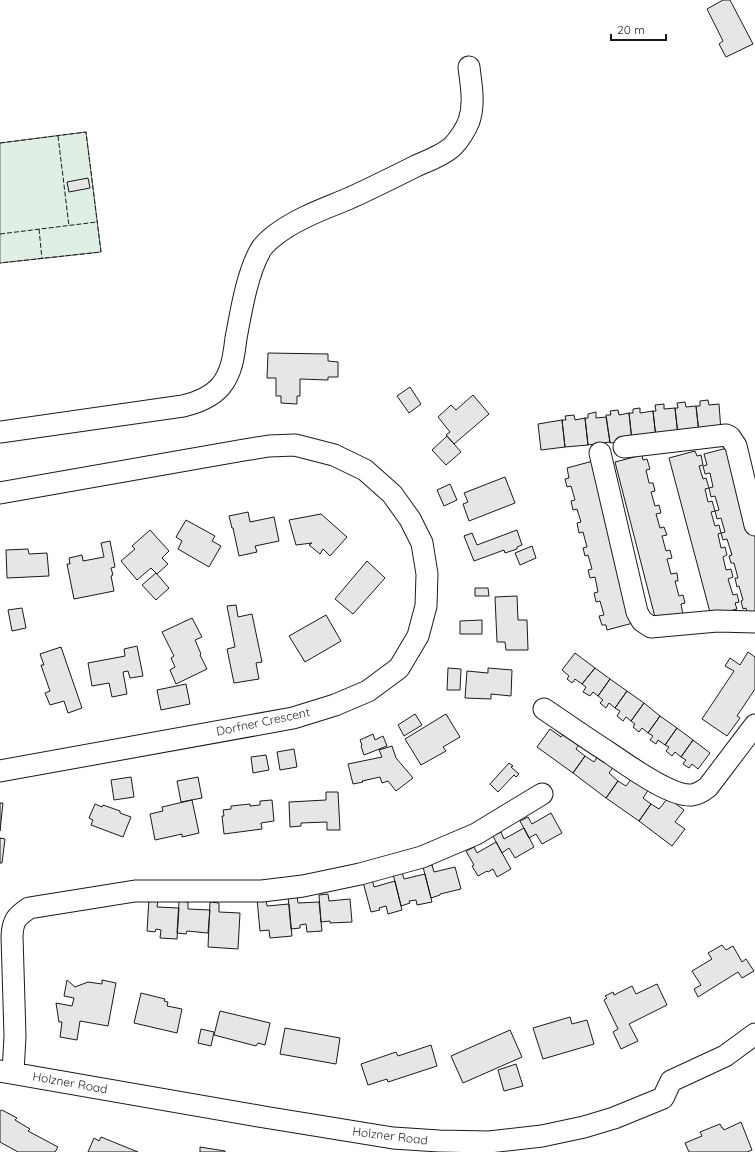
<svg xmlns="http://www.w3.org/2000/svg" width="755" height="1152" font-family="Quicksand,sans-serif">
  <rect width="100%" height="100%" fill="#fff"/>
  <path fill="#e0efe3" stroke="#6a6a6a" d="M86 132 101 252 0 263V143Z"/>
  <path fill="#e6e6e6" stroke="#1a1a1a" d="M723 0H730L753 44 726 57 719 44 723 41 707 9Z
    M88 178 90 188 69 192 67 182Z
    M268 353 328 354V361L338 362V377H328V380L300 379V396H297V404L281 403V396H276V378H267Z
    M410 387 421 404 409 413 397 396Z
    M473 395 489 414 454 444 446 435 450 432 438 417 451 405 456 410Z
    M708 400 709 405 719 404 721 431 699 433 696 406H700V401Z
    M685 402 686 407 696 406 699 433 678 435 675 408H678L677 403Z
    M664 404V409L675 408 678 435 656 438 653 411H656L655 405Z
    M640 408V413L653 411 656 438 632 441 629 413H633V409Z
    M618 410 619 415 629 413 632 441 610 443 606 415H611L610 411Z
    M596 412V418L606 417 610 442 588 445 585 418H588V414Z
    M574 415 575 420 585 418 588 445 565 447 562 420H566L565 416Z
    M562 420 565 447 541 450 538 424Z
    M447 436 461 452 446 465 432 450Z
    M731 447 755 537V612L747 614 746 608 743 609 741 601 743 600 739 586 737 587 735 578H738L734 563H731L729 556 732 555 727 539 723 540 721 533 725 532 721 518 717 519 715 511 719 510 715 496 711 497 709 488 713 487 710 473 705 474 703 466 707 465 704 454Z
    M695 451 697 456 701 455 703 465 699 466 703 479 706 478 709 488 705 489 708 502 712 501 715 511 711 512 715 526 719 525 721 533 718 534 721 548 725 547 727 555 723 557 726 570 731 569 733 577 728 579 733 595 737 594 739 602 735 603 737 609 711 616 669 458Z
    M642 455 643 460 647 459 650 469 646 470 649 483H653L655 491 651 492 655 506 659 505 661 513 656 514 660 528 664 527 667 535 662 536 666 551 670 550 672 558 667 559 671 574 677 573 678 581H675L679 596 683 595 685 603 681 604 683 615 656 621 615 462Z
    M593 461 633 623 607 630 606 625H602L599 616 604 615 600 601 596 602 594 593 598 592 595 577 590 578 588 570 592 569 588 555 585 556 583 548 587 547 583 532 579 533 577 523 581 522 577 509 573 510 571 501 575 500 571 486 567 487 565 479 569 478 567 468Z
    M505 477 515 503 469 521 463 504 468 502 464 493Z
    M450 484 457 500 444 506 437 490Z
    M248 512 250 522 274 517 279 541 255 546 257 552 239 556 233 528H232L229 516Z
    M321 514 347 537 330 556 323 549 320 554 309 545 312 543 296 545 289 520Z
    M186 520 215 536 212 541 221 546 209 567 178 549 182 541 176 537Z
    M150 530 169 551 162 558 168 564 157 574 151 568 137 580 121 561 135 549 132 546Z
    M517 530 522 545 517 547V549L505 553 504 550 474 561 464 536 472 533 477 545Z
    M110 541 115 567 111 568 113 575 111 576 114 591 74 599 67 564H70L69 558 82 555 83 561 104 557 101 543Z
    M532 546 536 558 520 565 515 553Z
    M28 549 29 554 47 553 49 576 7 578 6 550Z
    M367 561 385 578 353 614 335 599Z
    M156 573 169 588 156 600 142 585Z
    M475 588H488L489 596H475Z
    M517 596 518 620H527L528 650H506L505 642H497L495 597Z
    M236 605 238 617 252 614 262 662 256 663 259 679 234 683 227 649 235 647 227 606Z
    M22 608 26 628 12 631 8 610Z
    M326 615 341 641 305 662 289 636Z
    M192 618 202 637 195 640 201 654 200 655 207 669 176 684 170 670 175 667 171 658 174 656 162 632Z
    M482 620V634H460V621Z
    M137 646 143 676 130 678 128 671 123 672 127 694 112 697 109 683 92 686 88 663 125 656 124 649Z
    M61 647 82 708 68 713 64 701 50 705 45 693 50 691 41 665H44L40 654Z
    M748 652 755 657V689L737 716 740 718 727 736 702 719 734 671 725 666 730 658 740 665Z
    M575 653 595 668 582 684 575 679 572 683 567 679 569 676 562 670Z
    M448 668 461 669 460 690H447Z
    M488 668 512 670 511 696 491 694V699L465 698 467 671 488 673Z
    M595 668 610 679 598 696 593 692 590 696 583 692 586 687 582 684Z
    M610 679 627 691 615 708 609 703 606 708 600 703 603 700 598 696Z
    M186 684 190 704 161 710 157 690Z
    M627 691 644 703 631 721 626 717 623 721 617 716 620 711 615 708Z
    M644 703 660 716 648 733 642 728 639 732 633 727 635 724 631 721Z
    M415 714 422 725 404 736 398 725Z
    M446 714 460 737 443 747 446 751 421 765 405 739Z
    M660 716 677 728 665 745 658 740 656 744 650 740 653 736 648 733Z
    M569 727 584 737 576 749 585 756 573 773 537 747 550 729 561 737Z
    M677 728 693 740 681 757 675 752 672 756 666 751 669 747 665 745Z
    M373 734 375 740 383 736 387 746 364 755 361 746 362 745 360 740Z
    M693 740 710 753 698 769 692 764 689 768 683 764 686 760 681 757Z
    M392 746 396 758 413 778 396 791 388 781 382 783 380 777 362 781 363 782 353 784 348 764 382 757 379 750Z
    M294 749 297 767 280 770 277 752Z
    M601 751 617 762 609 773 618 781 606 798 573 773 585 756 594 762Z
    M266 755 269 770 253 773 251 757Z
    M509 763 513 766 511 767 519 774 516 777 514 775 498 792 490 784Z
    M635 774 651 786 643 798 651 804 639 821 606 798 618 781 626 786Z
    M131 777 134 797 114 800 111 780Z
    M198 777 202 798 181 802 177 781Z
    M326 792H338L340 830H327V822L301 823V826L290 827 289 802 326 800Z
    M668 798 684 810 675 822 685 829 672 846 639 821 651 804 659 809Z
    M192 800 199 833 182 837V834L155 840 150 814 163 811 162 807Z
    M272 800 274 821 261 823 262 829 224 834 222 816H224L223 810 231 809V806L250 804V806L260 805V801Z
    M0 803H3L0 831Z
    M95 804 102 807 103 805 120 811V813L131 817 123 837 91 825 93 820 89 818Z
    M551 813 562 833 542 844 536 834 529 838 520 821 528 817 532 824Z
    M524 828 534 847 515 858 509 848 502 853 493 836 501 832 504 839Z
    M0 838 5 839 2 863H0Z
    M496 842 511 869 497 877 493 869 488 872 487 871 478 876 472 866 474 865 466 851 474 847 477 853Z
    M432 865 434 872 455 867 461 889 440 894V895L431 898 423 867Z
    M402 872 404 879 425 874 432 902 417 905 416 900 409 901 410 903 401 906 393 874Z
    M372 879 374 887 395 881 402 910 388 914 386 906 379 908 380 910 371 912 363 882Z
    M328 894 329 901 350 899 352 922 330 923V921L321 922 319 895Z
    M297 895 298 903 319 902 322 931 307 932 306 924 300 925V928L291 929 288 896Z
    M149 899 158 900 157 907 179 908 177 939 160 938 161 930 156 929 155 932 147 931Z
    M257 899H266L267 906 289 904 292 936 270 938 269 930 260 931Z
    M179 901 188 902V909L210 910 208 933 187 931 186 934 177 933Z
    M210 902 219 903V912L240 913 238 949 208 947Z
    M722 945 726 950 733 946 742 962 746 959 754 971 742 978 738 972 698 997 694 989 701 985 692 971 712 959 708 953Z
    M67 980 75 987 88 982 102 984V980L116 983 108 1026 80 1021 77 1040 60 1037 62 1022H59L56 1003 72 1006 74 998 64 996Z
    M657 984 667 1005 629 1024 638 1041 621 1049 613 1032 618 1029 604 1000 607 998 605 996 613 992 614 995 632 986 636 994Z
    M141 993 165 999 164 1001 168 1002 167 1006 182 1009 177 1033 134 1023Z
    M220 1011 270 1023 265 1045 258 1043 256 1046 214 1035Z
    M570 1017 572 1024 587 1020 594 1044 543 1059 533 1028Z
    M285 1028 340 1038 336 1064 280 1054Z
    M201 1029 214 1032 211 1046 198 1043Z
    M510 1030 522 1057 463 1083 451 1056Z
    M431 1045 437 1066 388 1082 387 1079 368 1085 361 1064 396 1052 398 1056Z
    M516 1064 523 1086 504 1091 498 1070Z
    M2 1110 17 1118 15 1120 30 1129 28 1131 58 1147 55 1152H18L0 1142V1111Z
    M741 1122 752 1150 747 1152H689L685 1143 702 1136 700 1132 720 1124 722 1128H723L724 1130Z
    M101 1137 138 1152H88L94 1138 99 1141Z
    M200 1147 225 1151V1152H200Z"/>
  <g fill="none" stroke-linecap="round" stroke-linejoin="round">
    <defs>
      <path id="minor" d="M0 432 183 406C196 403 211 397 220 387 232 373 234 355 236 338 241 312 247 274 260 251 263 245 269 240 274 236 297 218 324 209 350 198 372 188 394 177 416 166 427 161 444 155 453 146 459 140 466 129 469 121 475 103 471 85 469 67
        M624 447 726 435 730 437 736 446 755 525
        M600 453 637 612 642 621 651 627 717 621 755 622
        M0 493 244 450 269 446 295 445 334 455 365 470 392 494 410 519 422 543 427 574 426 606 418 636 399 668 368 691 335 705 293 718 0 771
        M544 709C565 723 586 738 608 752 626 764 670 797 692 795 698 794 703 791 708 787L755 725
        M0 1071 264 1117 393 1138 439 1141 489 1142 542 1136 584 1127 614 1118 663 1098 671 1081 725 1056 755 1034
        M13 1073 15 1036 12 936C13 920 16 917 29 908L135 891H262L303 886 360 874 422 857 476 834 542 794"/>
    </defs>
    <use href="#minor" stroke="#1a1a1a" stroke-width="23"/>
    <use href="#minor" stroke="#fff" stroke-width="21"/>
    <path stroke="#1a1a1a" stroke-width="1" stroke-dasharray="5 2" stroke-linecap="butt" d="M58 136 69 226
      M0 143 86 132 101 252 0 263
      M39 229 42 259
      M0 234 97 222"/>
  </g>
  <g text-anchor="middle" stroke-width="3" stroke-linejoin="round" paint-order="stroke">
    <g font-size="12" fill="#1a1a1a" stroke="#fff">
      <text transform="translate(263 722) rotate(-12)" y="4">Dorfner Crescent</text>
      <text transform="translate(70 1083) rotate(10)" y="4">Holzner Road</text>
      <text transform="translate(390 1136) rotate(7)" y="4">Holzner Road</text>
    </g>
  </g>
  <path d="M611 34v6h55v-6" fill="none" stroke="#1a1a1a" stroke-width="2"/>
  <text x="617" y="34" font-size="12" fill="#1a1a1a" stroke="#ffffff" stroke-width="3" paint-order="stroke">20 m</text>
</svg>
